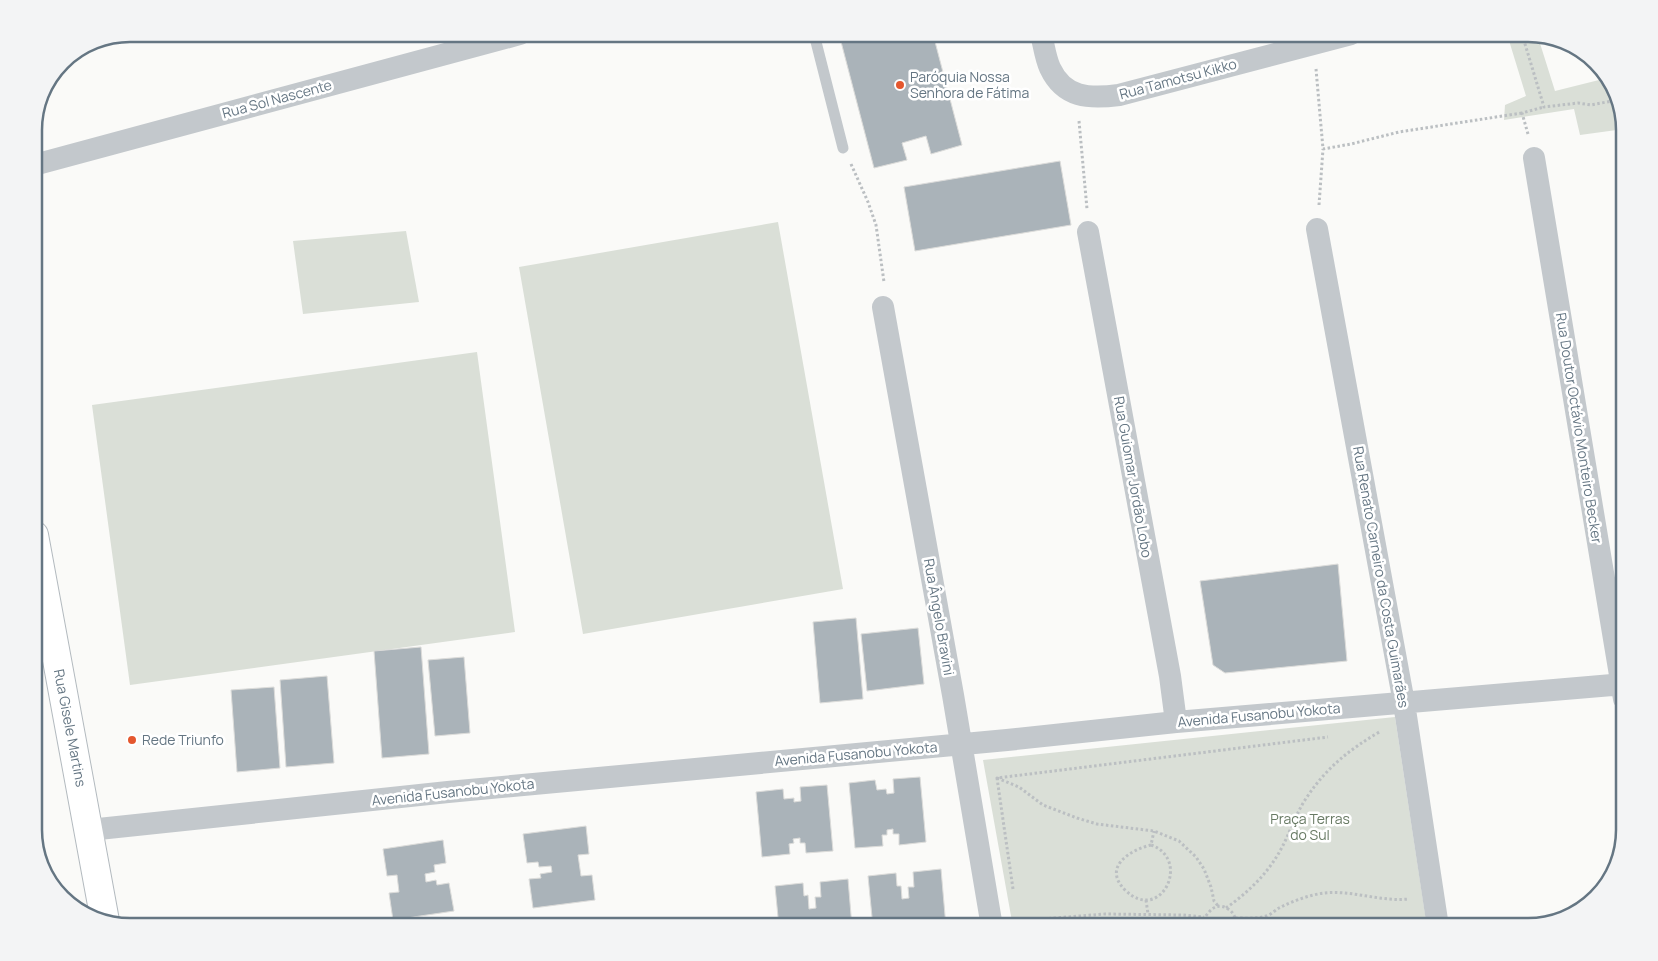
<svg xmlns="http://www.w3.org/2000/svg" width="1658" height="961" font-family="Manrope,sans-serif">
  <rect width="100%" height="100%" fill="#fafaf8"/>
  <path fill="#dadfd7" d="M1507 34H1528L1538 37 1555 91 1607 78 1611 82 1624 129 1580 135 1574 109 1504 120 1505 105 1526 96Z
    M778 222 843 589 583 634 519 267Z
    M406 231 419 302 303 314 293 241Z
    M477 352 515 632 130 685 92 405Z
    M1395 717 1427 927H1013L983 760Z"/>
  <path fill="#aab3b9" stroke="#dcdcda" d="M839 34H933L962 145 931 154 926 136 902 143 907 160 874 168Z
    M1060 161 1071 225 915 251 904 187Z
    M1338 564 1347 661 1225 673 1213 665 1200 581Z
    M856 618 863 699 820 703 813 622Z
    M918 628 924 684 867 691 861 634Z
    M421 647 429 754 382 758 374 651Z
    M464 657 470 733 435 736 428 660Z
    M327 676 334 763 286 767 280 680Z
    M274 687 280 768 237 772 231 690Z
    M920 777 926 842 899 845V834H893V829L887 830V835H882L883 846 855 848 849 783 875 780 877 790 886 789 887 794 894 793 893 779Z
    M827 785 833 851 806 853 805 843H800V838L793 839 794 843 789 844 790 854 762 857 756 792 783 789 784 799 794 798V802L801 801 800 787Z
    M586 826 589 854 578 855 581 876 592 875 595 900 533 908 529 879 541 878 540 874 552 872 551 866 539 867 538 862 527 863 523 834Z
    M443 840 446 863 434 865 435 872 425 874 426 882 436 880 437 885 449 883 454 911 393 920 389 893 399 892 397 875 387 876 383 849Z
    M941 869 946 927H873L868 876 896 873 897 886H901L902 899 909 898 908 887H914L913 872Z
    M848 879 852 927H779L775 886 803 883 804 896 808 895 809 909 816 908 815 897H821L820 882Z
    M602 918 604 927H540V926Z
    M720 920 721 927H667Z"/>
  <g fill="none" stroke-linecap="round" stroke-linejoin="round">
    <defs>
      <path id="secondary" d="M34 535 105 921"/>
    </defs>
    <use href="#secondary" stroke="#b3babf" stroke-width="30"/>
    <path stroke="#bbbfc2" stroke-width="3" stroke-dasharray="2.5 2.5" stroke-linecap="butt" d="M1522 34 1544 107 1578 103 1591 105 1617 100
      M1316 69 1323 149 1351 144 1399 132 1522 113
      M1079 121 1087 209
      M1528 134 1522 113 1544 107
      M851 164 868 202 876 225 884 282
      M1319 205 1323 149
      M997 778 1019 787 1043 805 1077 818 1097 824 1154 831 1179 841 1196 857 1204 869 1211 887 1214 901 1219 907
      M1151 845C1130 850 1102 867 1125 890 1161 925 1192 859 1151 845L1154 831
      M1013 889 997 778 1328 737
      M1146 900 1148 914
      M1226 908C1246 894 1265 876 1277 856 1289 837 1294 816 1307 797 1327 767 1350 749 1381 731
      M1235 918C1246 918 1257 919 1266 916 1271 915 1275 910 1279 908 1293 901 1309 895 1324 893 1353 890 1380 902 1409 899
      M1019 923 1042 919 1105 914 1183 915 1204 917
      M1196 927C1205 922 1211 898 1228 909 1235 913 1236 920 1236 927"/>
    <path stroke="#c3c8cc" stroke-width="11" d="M814 34 843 148"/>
    <path stroke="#c3c8cc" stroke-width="22" d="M1041 34C1044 45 1045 57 1050 68 1064 98 1089 99 1119 95L1351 34
      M1534 158 1624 699
      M34 165 520 34
      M1317 229 1404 703 1438 927
      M1088 232 1170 676 1176 722
      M883 307 953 695 992 927
      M89 830 448 792 1007 740 1176 722 1624 684"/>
    <use href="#secondary" stroke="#fff" stroke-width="28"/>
  </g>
  <g fill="#e4572e" stroke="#fff" stroke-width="2">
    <circle cx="900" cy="85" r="5"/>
    <circle cx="132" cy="740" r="5"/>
  </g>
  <g text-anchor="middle" stroke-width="5" stroke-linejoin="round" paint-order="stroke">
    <g font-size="14" fill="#657683" stroke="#fff" text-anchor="start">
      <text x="910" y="82">Paróquia Nossa<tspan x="910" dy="16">Senhora de Fátima</tspan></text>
      <text x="142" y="745">Rede Triunfo</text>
    </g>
    <g font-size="14" fill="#657683" stroke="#fff">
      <text transform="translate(1178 79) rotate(-15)" y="5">Rua Tamotsu Kikko</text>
      <text transform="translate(277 99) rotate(-15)" y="5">Rua Sol Nascente</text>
      <text transform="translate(1579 428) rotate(81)" y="5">Rua Doutor Octávio Monteiro Becker</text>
      <text transform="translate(1133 477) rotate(80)" y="5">Rua Guiomar Jordão Lobo</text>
      <text transform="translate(1381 577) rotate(80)" y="5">Rua Renato Carneiro da Costa Guimarães</text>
      <text transform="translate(939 617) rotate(80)" y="5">Rua Ângelo Bravini</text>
      <text transform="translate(1259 715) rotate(-5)" y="5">Avenida Fusanobu Yokota</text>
      <text transform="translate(70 728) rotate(79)" y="5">Rua Gisele Martins</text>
      <text transform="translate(856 754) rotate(-5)" y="5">Avenida Fusanobu Yokota</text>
      <text transform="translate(453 792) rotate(-6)" y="5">Avenida Fusanobu Yokota</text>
    </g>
    <g font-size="14" fill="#687a64" stroke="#fff">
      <text x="1310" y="824">Praça Terras<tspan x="1310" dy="16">do Sul</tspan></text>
    </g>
  </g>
  <path d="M0 0H1658V961H0ZM130 42H1528A88 88 0 0 1 1616 130V830A88 88 0 0 1 1528 918H130A88 88 0 0 1 42 830V130A88 88 0 0 1 130 42Z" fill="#f3f4f5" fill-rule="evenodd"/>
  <path fill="none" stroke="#657683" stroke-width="2.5" d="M130 42H1528A88 88 0 0 1 1616 130V830A88 88 0 0 1 1528 918H130A88 88 0 0 1 42 830V130A88 88 0 0 1 130 42Z"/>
</svg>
